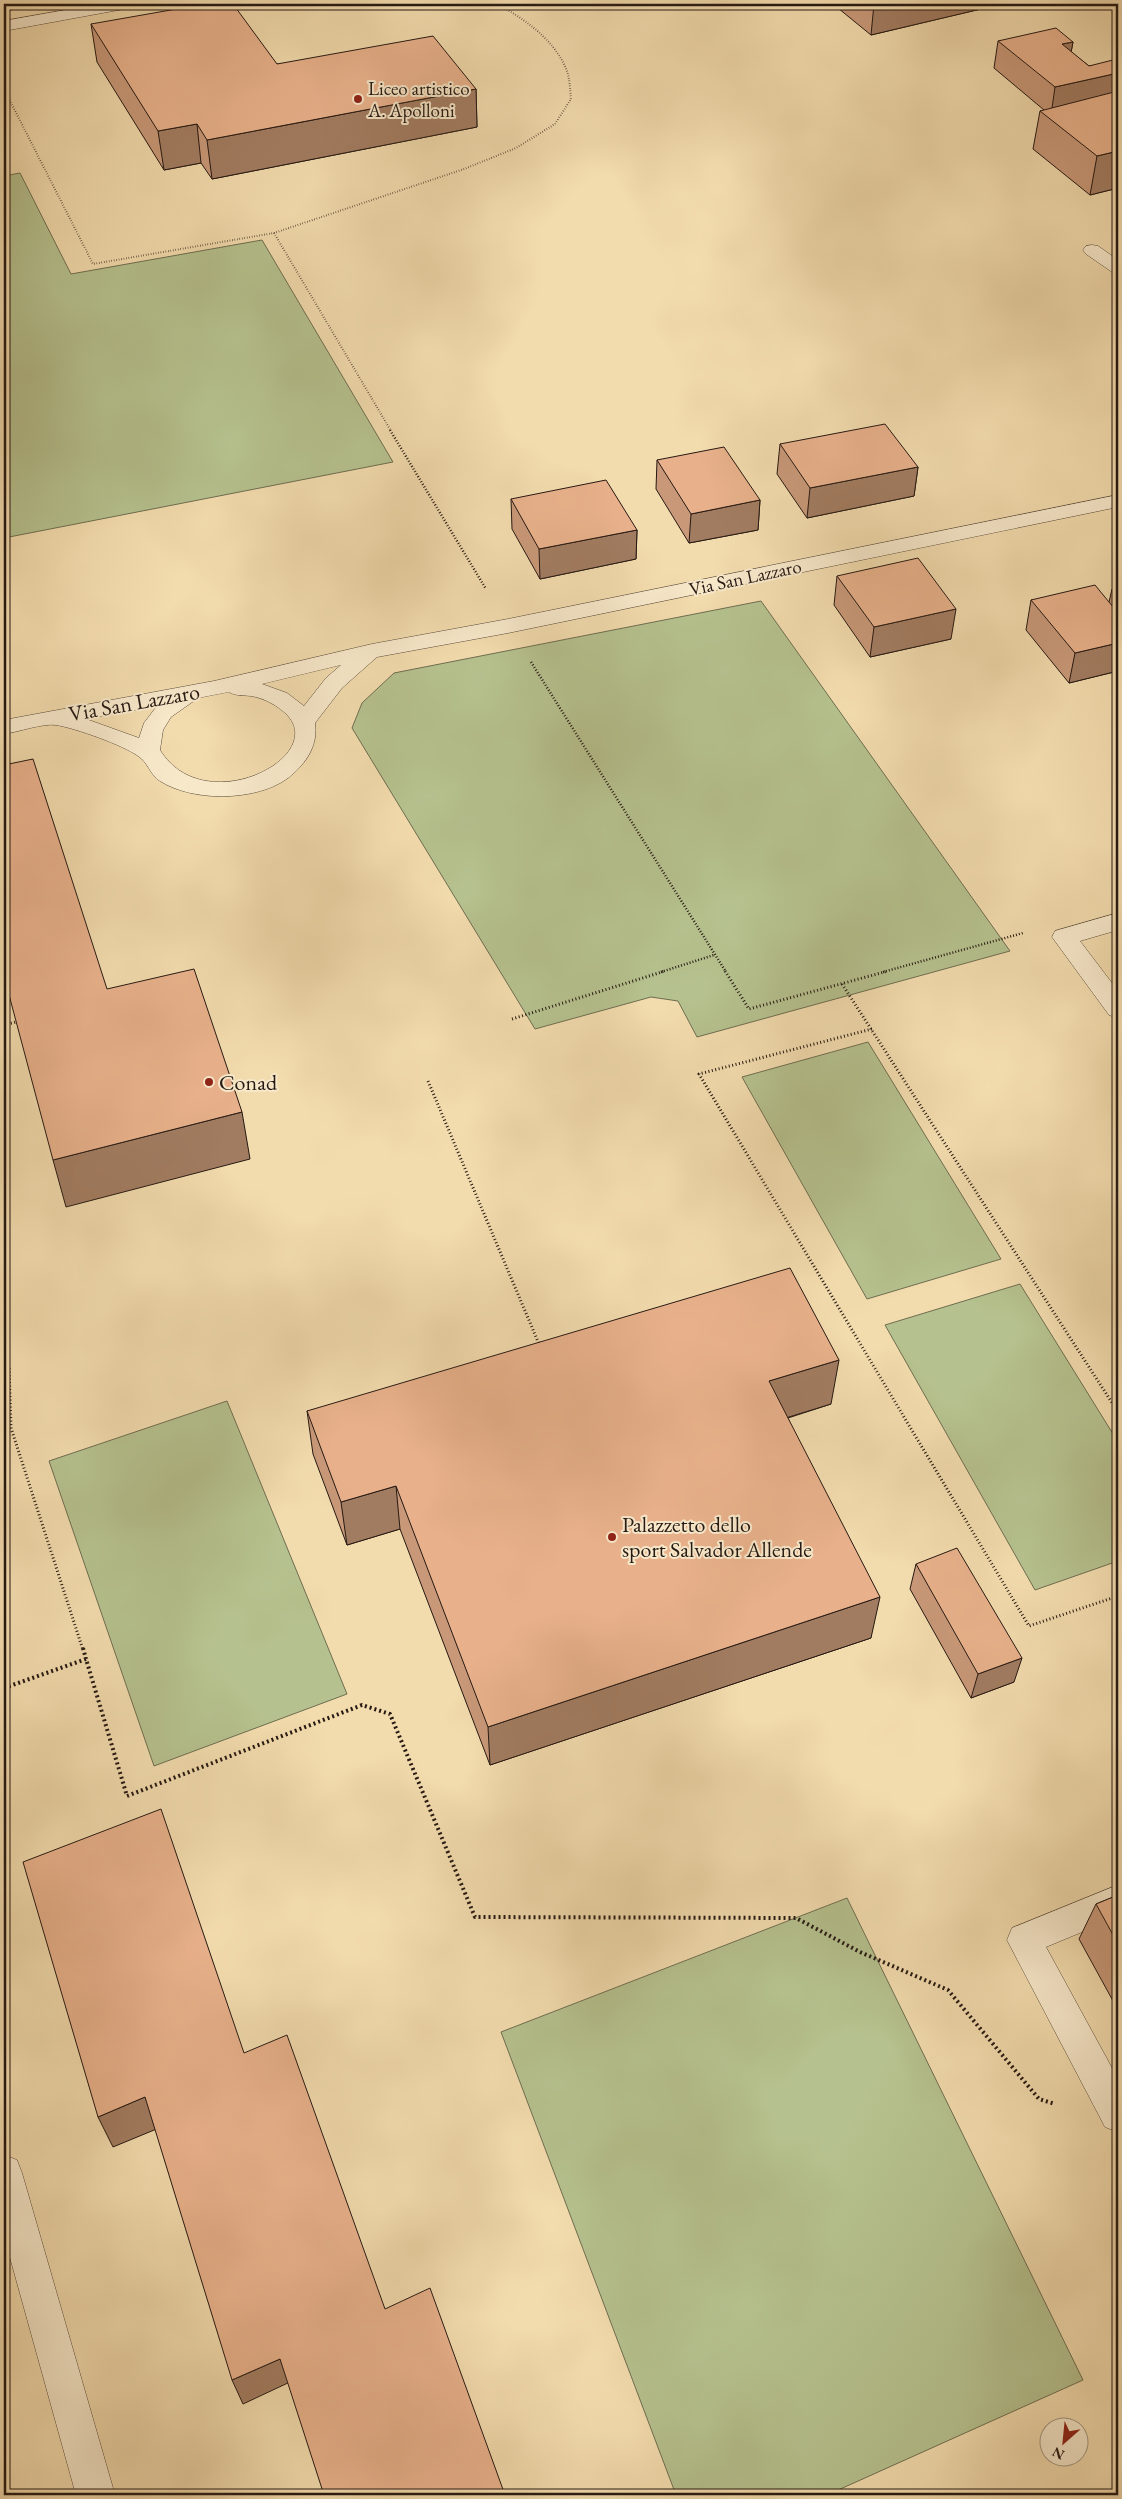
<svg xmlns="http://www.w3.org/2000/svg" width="1122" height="2499" font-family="'EB Garamond',serif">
  <rect width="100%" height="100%" fill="#f2dbad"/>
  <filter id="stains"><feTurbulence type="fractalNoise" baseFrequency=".004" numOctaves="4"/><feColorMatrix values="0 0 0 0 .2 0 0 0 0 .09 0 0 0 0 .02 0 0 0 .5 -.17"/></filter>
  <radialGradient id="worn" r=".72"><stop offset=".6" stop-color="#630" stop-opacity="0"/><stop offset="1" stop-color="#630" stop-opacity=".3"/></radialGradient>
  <path fill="#b5c18e" stroke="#6e6d50" d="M20 173 71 274 262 240 393 462 4 538V176Z
    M761 601 1010 951 697 1037 678 1001 651 997 535 1029 352 728 362 703 394 673Z
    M868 1042 1001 1259 867 1299 742 1077Z
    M1020 1284 1118 1442V1561L1035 1590 885 1325Z
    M227 1401 347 1694 154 1766 49 1461Z
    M847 1898 1083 2380 827 2495H676L501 2032Z"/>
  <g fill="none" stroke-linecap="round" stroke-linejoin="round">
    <defs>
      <path id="lane" d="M1092 245 1098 246 1118 260V273L1112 272 1086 254 1083 250 1086 246Z
        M1118 913V930L1080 941 1118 991V1018L1109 1015 1052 937 1055 931Z
        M1118 1885V1917L1046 1947 1118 2079V2132L1105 2127 1007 1940 1012 1928Z"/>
      <path id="street" d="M99 4H132L124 9 4 31V21Z
        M1118 495V507L508 633 377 657 342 688 315 723C318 744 308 760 294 773 264 802 194 803 160 781 150 775 148 762 138 756 123 745 75 728 56 725 43 723 18 732 4 734V720L214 681 372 644 508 619ZM341 665 326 678 304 706 287 693 262 684ZM229 692C235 696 243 695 251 696 264 698 279 706 288 716 326 758 204 821 160 750L163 730 171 717 198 698ZM157 706 144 723 139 738 86 719Z
        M4 2155 17 2160 22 2173 115 2495H76L4 2236Z"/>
      <path id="secondary" d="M1106 4H1118V11L1108 7Z"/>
    </defs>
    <use href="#lane" stroke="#594a3a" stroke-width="1"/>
    <use href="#street" stroke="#594a3a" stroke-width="1"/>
    <use href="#secondary" stroke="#261913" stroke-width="1"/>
    <path stroke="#261913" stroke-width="2" stroke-dasharray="0.5 2" stroke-linecap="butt" d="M4 89 93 264 274 233 391 431
      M274 233 464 169 516 148 555 124 571 99C570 90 570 80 567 71 555 40 525 19 497 4"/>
    <path stroke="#261913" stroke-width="2.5" stroke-dasharray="1 2" stroke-linecap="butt" d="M390 430 486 589
      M531 662 726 972
      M661 972 714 955
      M883 972 1023 933"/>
    <path stroke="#261913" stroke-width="3" stroke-dasharray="1 2.5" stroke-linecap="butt" d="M725 971 749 1009 888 971
      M842 984 1118 1412
      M512 1019 665 971
      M4 1025 20 1021
      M872 1029 699 1074 1029 1626 1118 1596
      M428 1081 539 1344
      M4 1330 9 1369 11 1428 83 1650"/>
    <path stroke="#261913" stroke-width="4" stroke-dasharray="2 3" stroke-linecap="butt" d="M83 1648 86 1659
      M4 1688 86 1659 127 1796 362 1705 390 1714 475 1917 796 1918 860 1952 948 1990 1039 2099 1055 2104"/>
    <use href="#lane" fill="#f7e8ca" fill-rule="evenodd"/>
    <use href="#street" fill="#f7e8ca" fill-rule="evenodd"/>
    <use href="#secondary" fill="#f7e8ca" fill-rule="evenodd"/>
  </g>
  <path fill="#c89878" stroke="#261913" d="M833 4H1002L871 35Z
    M91 24 277 64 476 89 477 127 212 179 201 163 164 170 97 62Z
    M998 41 1073 42 1071 52 1089 66 1118 64V188L1090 195 1033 149 1040 111 1044 110 994 68Z
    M780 444 918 467 914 496 807 518 777 474Z
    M657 460 760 500 758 530 689 543 656 489Z
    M511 499 637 530 636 559 540 579 512 529Z
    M837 576 951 639 870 657 834 605Z
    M1118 588V671L1069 683 1026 630 1031 600 1109 602 1112 589Z
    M831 1404 788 1418 871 1638 490 1765 400 1529 347 1545 313 1454 307 1411Z
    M916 1564 1014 1682 971 1698 910 1589Z
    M1118 1895V2010L1079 1939 1096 1904Z"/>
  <path fill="#a27c61" stroke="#261913" d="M4 4H46L4 11Z
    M874 4H1002L871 35Z
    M1073 42 1068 69 1062 44Z
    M1118 73V99L1051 115 1055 87Z
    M476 89 477 127 212 179 207 140Z
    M197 124 201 163 164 170 158 131Z
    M1118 151V188L1090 195 1097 156Z
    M918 467 914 496 807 518 810 488Z
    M760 500 758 530 689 543 691 514Z
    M637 530 636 559 540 579 539 549Z
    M956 609 951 639 870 657 874 627Z
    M1118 643V671L1069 683 1075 653Z
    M242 1112 250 1159 66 1207 53 1160Z
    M839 1360 831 1404 763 1425 769 1381Z
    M396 1486 400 1529 347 1545 341 1502Z
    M880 1597 871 1638 490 1765 488 1727Z
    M1022 1658 1014 1682 971 1698 978 1674Z
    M145 2097 159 2128 113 2147 98 2117Z
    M280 2359 290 2382 243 2404 232 2380Z"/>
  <path fill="#e8b18b" stroke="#261913" d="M205 4H233L277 64 433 36 476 89 207 140 197 124 158 131 91 24Z
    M1056 28 1073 42 1062 44 1089 66 1113 60 1118 64V73L1055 87 998 41Z
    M1118 91V151L1097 156 1040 111Z
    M885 424 918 467 810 488 780 444Z
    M724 447 760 500 691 514 657 460Z
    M606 480 637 530 539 549 511 499Z
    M918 558 956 609 874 627 837 576Z
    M1095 585 1118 613V643L1075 653 1031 600Z
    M1118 588V596L1112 589Z
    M33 759 107 989 194 969 242 1112 53 1160 4 976V765Z
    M790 1268 839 1360 769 1381 880 1597 488 1727 396 1486 341 1502 307 1411Z
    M957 1548 1022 1658 978 1674 916 1564Z
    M161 1809 244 2053 287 2035 385 2309 430 2288 505 2495H324L280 2359 232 2380 145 2097 98 2117 23 1862Z
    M1118 1895V1944L1096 1904Z"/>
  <g fill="#8f2418" stroke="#f7e8ca" stroke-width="2">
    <circle cx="358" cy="99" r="5"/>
    <circle cx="209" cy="1082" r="5"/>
    <circle cx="612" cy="1537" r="5"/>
  </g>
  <g text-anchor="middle" stroke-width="4" stroke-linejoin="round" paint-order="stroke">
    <g font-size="19" fill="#261913" stroke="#f7e8ca" text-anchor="start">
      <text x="368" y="95">Liceo artistico<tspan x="368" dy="22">A. Apolloni</tspan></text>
    </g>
    <g font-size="19" fill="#261913" stroke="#f7e8ca">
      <text transform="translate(745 577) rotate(-12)" y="7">Via San Lazzaro</text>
    </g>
    <g font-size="22" fill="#261913" stroke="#f7e8ca">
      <text transform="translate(134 702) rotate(-10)" y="8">Via San Lazzaro</text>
    </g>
    <g font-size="22" fill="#261913" stroke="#f7e8ca" text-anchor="start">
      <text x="219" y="1090">Conad</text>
      <text x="622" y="1532">Palazzetto dello<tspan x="622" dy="25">sport Salvador Allende</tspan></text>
    </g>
  </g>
  <rect width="1122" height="2499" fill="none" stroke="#f2dbad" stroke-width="20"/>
  <rect x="5" y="5" width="1112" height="2489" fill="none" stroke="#261913" stroke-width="2.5"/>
  <rect x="10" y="10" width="1102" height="2479" fill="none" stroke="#261913"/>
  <g transform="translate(1064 2442) rotate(207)"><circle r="24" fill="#f7e8ca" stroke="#a39581"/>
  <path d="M0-4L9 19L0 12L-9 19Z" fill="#8f2418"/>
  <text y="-8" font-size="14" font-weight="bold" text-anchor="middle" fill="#261913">N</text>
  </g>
  <rect width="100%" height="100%" filter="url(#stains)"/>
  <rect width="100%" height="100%" fill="url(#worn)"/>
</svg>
